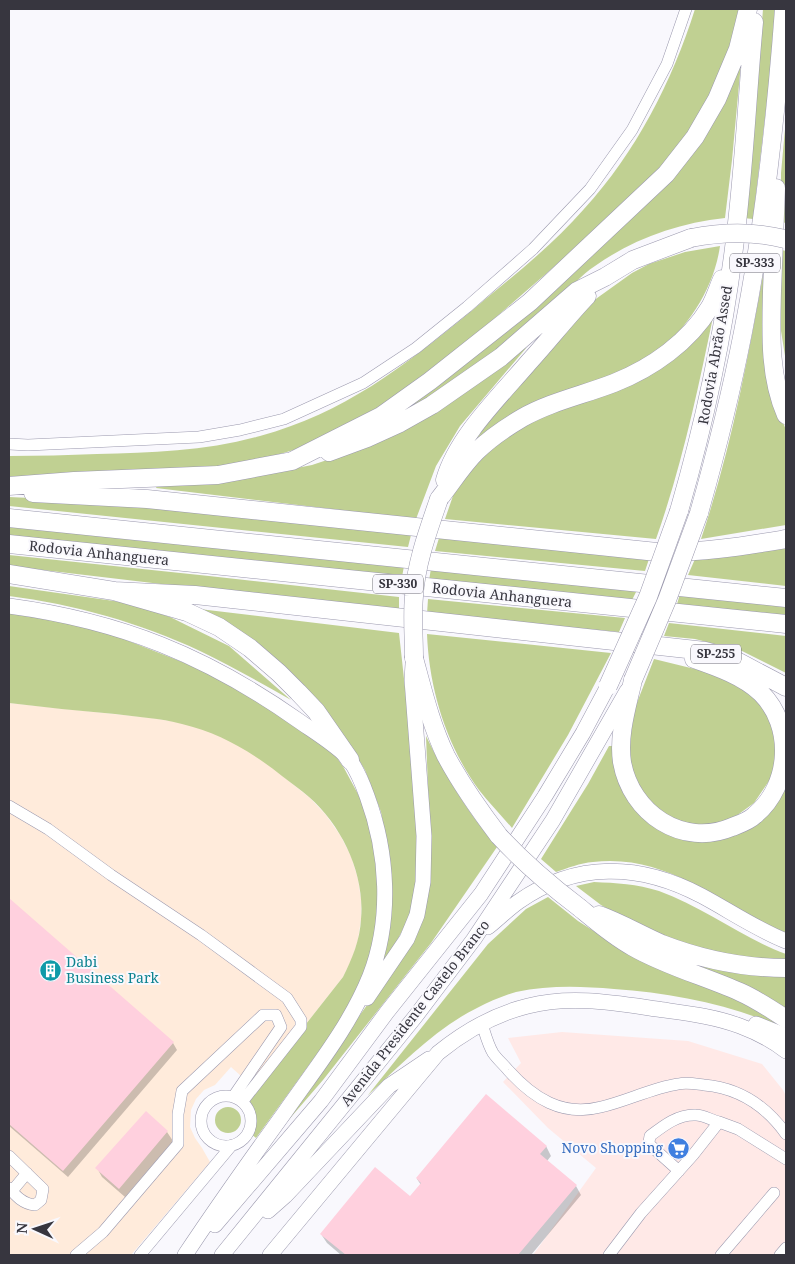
<svg xmlns="http://www.w3.org/2000/svg" width="795" height="1264" font-family="'Noto Serif',serif">
  <rect width="100%" height="100%" fill="#f9f8fd"/>
  <path fill="#ffe9e7" d="M562 1032 688 1041 762 1064 783 1090 786 1096V1255H533L596 1168 548 1128 503 1082 521 1063 508 1038Z"/>
  <path fill="#ffebdb" d="M9 703 152 718 182 723 211 732 238 745 264 761 310 798 326 815 340 835 351 856 358 879 361 899V919L358 940 352 959 343 977 258 1085 244 1073 241 1076 231 1067 215 1085 204 1090 196 1099 191 1110 190 1127 195 1138 202 1148 210 1162 131 1255H9Z"/>
  <path fill="#c0d092" d="M695 9H740L736 29 721 76 684 141 632 199 440 366 382 409 300 448 270 457 214 467 9 477V456C39 456 68 455 97 454 152 453 207 451 260 436 344 413 403 367 469 313 508 280 550 248 584 209 636 152 672 82 695 9Z
    M763 9H775L769 84 753 219 743 218 752 152Z
    M741 63 732 160 725 218C678 223 633 239 595 266 581 275 570 289 558 299 535 319 511 338 488 357 461 378 432 395 402 412L434 389 618 230Z
    M786 118V223L781 222V173Z
    M720 246C714 288 689 326 657 353L468 451 501 403 586 306 632 273 649 264 685 252Z
    M778 249 786 251V362L781 331Z
    M763 275 768 277 779 412 786 430V525L701 539C730 453 747 364 763 275Z
    M713 317C697 394 682 465 656 539L445 519 454 493 467 473 479 458 522 423 621 385Z
    M527 347 460 426 436 466 416 519 156 488 157 486 252 477 312 465 342 455 483 376Z
    M9 497 74 500 411 535 408 547 9 506Z
    M9 524 404 566 402 577 9 536Z
    M439 538 649 559 645 571 435 551Z
    M786 545V586L688 575 695 559Z
    M9 555 209 576 399 597V612L9 566Z
    M431 568 637 590 632 600 429 581Z
    M9 586 121 602 144 608 170 617 229 646 291 700C261 683 231 666 200 651 141 623 73 604 9 596Z
    M680 594 786 605V615L677 604Z
    M428 599 625 618 619 632 427 614Z
    M191 608 399 633C405 687 411 741 415 796 417 832 421 870 412 906 406 928 393 947 381 967L390 861 381 812 365 770 353 750 326 712Z
    M9 613 71 624 111 634 200 669 246 693 333 752 344 768 358 794 372 825 380 887 373 952 362 979 335 1029 256 1138 250 1133 253 1116 248 1100 258 1085 343 977C352 959 360 940 361 919 365 875 343 827 309 797 301 790 291 783 282 776 252 752 220 733 182 724 160 718 137 717 115 714 79 711 44 707 9 703Z
    M669 623 786 636V673L742 651 695 639 664 636Z
    M427 634 611 653 568 735 512 828C501 815 489 803 479 790 446 745 429 688 427 634Z
    M654 659 707 672 740 687 755 699 771 720 776 747 775 763 771 778 754 803 732 819 702 827 676 822 642 795 628 763 631 718Z
    M426 736C446 777 468 813 497 847L431 943 323 1080 260 1153 404 954 428 888 431 867Z
    M609 746H615L648 817 733 833 786 773V933C721 906 669 853 593 862 580 863 568 868 556 872L541 859 588 784Z
    M594 882C616 883 637 884 659 891 704 907 742 938 786 954V961L742 959 685 946 626 919 601 905 576 886Z
    M548 897 578 921 622 949 746 1001 786 1026V1029C732 1005 673 993 614 989 581 986 548 985 516 992 502 996 489 1002 477 1008 436 1028 402 1064 368 1095L488 944 526 909Z
    M681 960 786 973V1008L761 993Z
    M215 1120a13 13 0 1 1 26 0a13 13 0 1 1-26 0Z"/>
  <path fill="#0003" d="M9 900 173 1043 177 1050 68 1177 9 1126Z
    M146 1113 167 1132 173 1141 125 1197 102 1177 97 1168Z
    M546 1146 551 1156 547 1161 576 1186 581 1195 531 1255H341L327 1243 321 1234 410 1198 421 1185 417 1179Z"/>
  <path fill="#ffd0de" d="M9 898 174 1042 63 1171 9 1124Z
    M486 1094 547 1146 540 1154 577 1185 518 1255H346L320 1234 375 1167 410 1196 421 1183 416 1178Z
    M146 1111 168 1131 119 1189 95 1168Z"/>
  <g fill="none" stroke-linecap="round" stroke-linejoin="round">
    <defs>
      <path id="minor" d="M9 444 28 445 199 437 240 430 284 419 363 383 416 348 467 307 533 249 590 189 632 130 667 64 686 9
        M9 806 48 829 111 875 201 935 287 998 301 1020V1027L242 1102
        M482 1024C485 1033 488 1045 493 1053 497 1059 503 1064 508 1070 533 1098 562 1117 601 1107 627 1101 652 1088 678 1084 687 1082 696 1084 704 1085 739 1088 766 1106 786 1134
        M201 1121a25 25 0 1 1 50 0a25 25 0 1 1-50 0Z
        M9 1156 43 1189 41 1200 35 1205C23 1204 16 1196 9 1188
        M679 1171 650 1145 649 1142 650 1136C663 1126 678 1114 696 1115 703 1115 711 1120 719 1122
        M12 1191 27 1173
        M76 1255 103 1232 178 1144V1114L182 1091 263 1015H276L281 1027 233 1097
        M140 1255 232 1145
        M609 1255 641 1213 693 1155 719 1122 738 1129 786 1159
        M721 1255 774 1193
        M780 1255 786 1248"/>
      <path id="major" d="M9 606C121 621 207 656 299 721 313 731 343 749 351 762 358 772 363 785 367 796 388 853 392 919 370 976 350 1026 315 1069 285 1112 251 1159 217 1207 185 1255
        M488 927C498 919 507 910 518 902 576 861 640 863 702 896 730 911 756 929 786 941
        M367 998 407 939 417 915 423 882 424 836 412 680 413 664
        M756 1024 786 1036
        M268 1211 285 1196 389 1086 429 1059
        M215 1225 321 1101 387 1012 481 894 545 796 583 733 608 686
        M222 1255 415 1017 474 939 553 820 627 691
        M270 1255 438 1053C464 1032 495 1014 528 1006 571 995 615 1003 657 1009 685 1013 714 1016 740 1026 756 1032 772 1040 786 1051"/>
      <path id="highway" d="M776 188C775 222 773 257 772 291 771 333 769 376 786 415
        M329 452 367 438 400 423 432 405 501 357 577 291 605 277 633 260 691 238
        M445 480C457 437 501 395 529 362 549 340 567 317 587 296
        M9 486 74 481 218 475 292 461 381 416 430 381 530 302 666 174 695 137 717 99 738 49 748 9
        M33 493 147 499 657 552C702 553 743 546 786 539
        M439 499C451 484 462 466 476 452 490 438 505 428 522 418 550 402 583 395 614 383 652 368 689 342 710 307 715 298 718 288 722 279
        M679 511C704 425 723 337 734 248 744 173 747 97 754 22
        M699 513C716 453 731 393 743 332 764 226 776 117 784 9
        M9 518 786 598
        M9 544 786 624
        M9 574 114 591 187 612 219 627 250 648 279 673 298 692 316 711 350 760
        M114 591 195 595 705 651 733 659 786 687
        M414 658C423 691 431 725 446 756 461 784 480 811 499 836
        M633 680C627 707 618 735 622 762 631 813 682 848 732 827 740 824 749 821 755 815 791 785 794 726 761 693 743 676 717 667 694 659
        M580 908C597 922 613 936 633 947 666 966 704 976 740 992 756 999 771 1009 786 1019
        M599 915C621 923 641 935 662 944 701 959 745 968 786 968"/>
    </defs>
    <use href="#minor" stroke="#9b99ae" stroke-width="12"/>
    <use href="#major" stroke="#9b99ae" stroke-width="16"/>
    <use href="#highway" stroke="#9b99ae" stroke-width="19"/>
    <use href="#minor" stroke="#fff" stroke-width="11"/>
    <use href="#major" stroke="#fff" stroke-width="15"/>
    <use href="#highway" stroke="#fff" stroke-width="18"/>
    <defs>
      <path id="highway-bridge" d="M691 238C722 232 753 231 785 239
        M414 658C414 637 412 617 414 596 416 563 428 531 439 499
        M633 680 667 600 699 513
        M608 686 648 597 679 511
        M499 836C524 863 551 886 580 908"/>
    </defs>
    <use href="#highway-bridge" stroke="#9b99ae" stroke-width="19" stroke-linecap="butt"/>
    <use href="#highway-bridge" stroke="#fff" stroke-width="18"/>
  </g>
  <defs>
    <symbol id="building-disc" viewBox="-11 -11 22 22"><circle r="9.5" fill="#0f9aa8" stroke="#f9f8fd"/><path d="M-4-6H4V6H1V3H-1V6H-4ZM-2.5-4.3h1.7v1.8h-1.7ZM.8-4.3h1.7v1.8H.8ZM-2.5-1h1.7V.8h-1.7ZM.8-1h1.7V.8H.8Z" fill="#fff"/></symbol>
    <symbol id="supermarket-disc" viewBox="-11 -11 22 22"><circle r="9.5" fill="#3f7fe0" stroke="#f9f8fd"/><path d="M-6-5.5h2.5l.6 2H6L4.5 2H-2.5L-4.4-4H-6ZM-1.5 3.2a1.3 1.3 0 1 0 .1 0ZM3 3.2a1.3 1.3 0 1 0 .1 0Z" fill="#fff"/></symbol>
  </defs>
  <g fill-rule="evenodd">
    <use href="#building-disc" x="38" y="958" width="25" height="25"/>
    <use href="#supermarket-disc" x="666" y="1136" width="25" height="25"/>
  </g>
  <g text-anchor="middle" stroke-width="4" stroke-linejoin="round" paint-order="stroke">
    <g fill="#f9f8fd" stroke="#717078" stroke-width="1">
      <rect x="730" y="253.5" width="50" height="19" rx="4"/>
      <rect x="373" y="574.5" width="50" height="19" rx="4"/>
      <rect x="691" y="644.5" width="50" height="19" rx="4"/>
    </g>
    <g font-size="12" font-weight="bold" fill="#37363f">
      <text x="755" y="267">SP-333</text>
      <text x="398" y="588">SP-330</text>
      <text x="716" y="658">SP-255</text>
    </g>
    <g font-size="14" fill="#37363f" stroke="#f9f8fd">
      <text transform="translate(715 355) rotate(-80)" y="5">Rodovia Abrão Assed</text>
      <text transform="translate(99 553) rotate(6)" y="5">Rodovia Anhanguera</text>
      <text transform="translate(502 595) rotate(6)" y="5">Rodovia Anhanguera</text>
      <text transform="translate(415 1013) rotate(-52)" y="5">Avenida Presidente Castelo Branco</text>
    </g>
    <g font-size="14" fill="#0d838f" stroke="#f9f8fd" text-anchor="start">
      <text x="66" y="967">Dabi<tspan x="66" dy="16">Business Park</tspan></text>
    </g>
    <g font-size="14" fill="#366cbe" stroke="#f9f8fd" text-anchor="end">
      <text x="663" y="1153">Novo Shopping</text>
    </g>
  </g>
  <rect width="795" height="1264" fill="none" stroke="#37363f" stroke-width="20"/>
  <g transform="translate(35 1229) rotate(273)" stroke="#f9f8fd" stroke-width="4" paint-order="stroke">
  <path d="M0-4L9 19L0 12L-9 19Z" fill="#37363f"/>
  <text y="-8" font-size="14" font-weight="bold" text-anchor="middle" fill="#37363f">N</text>
  </g>
</svg>
